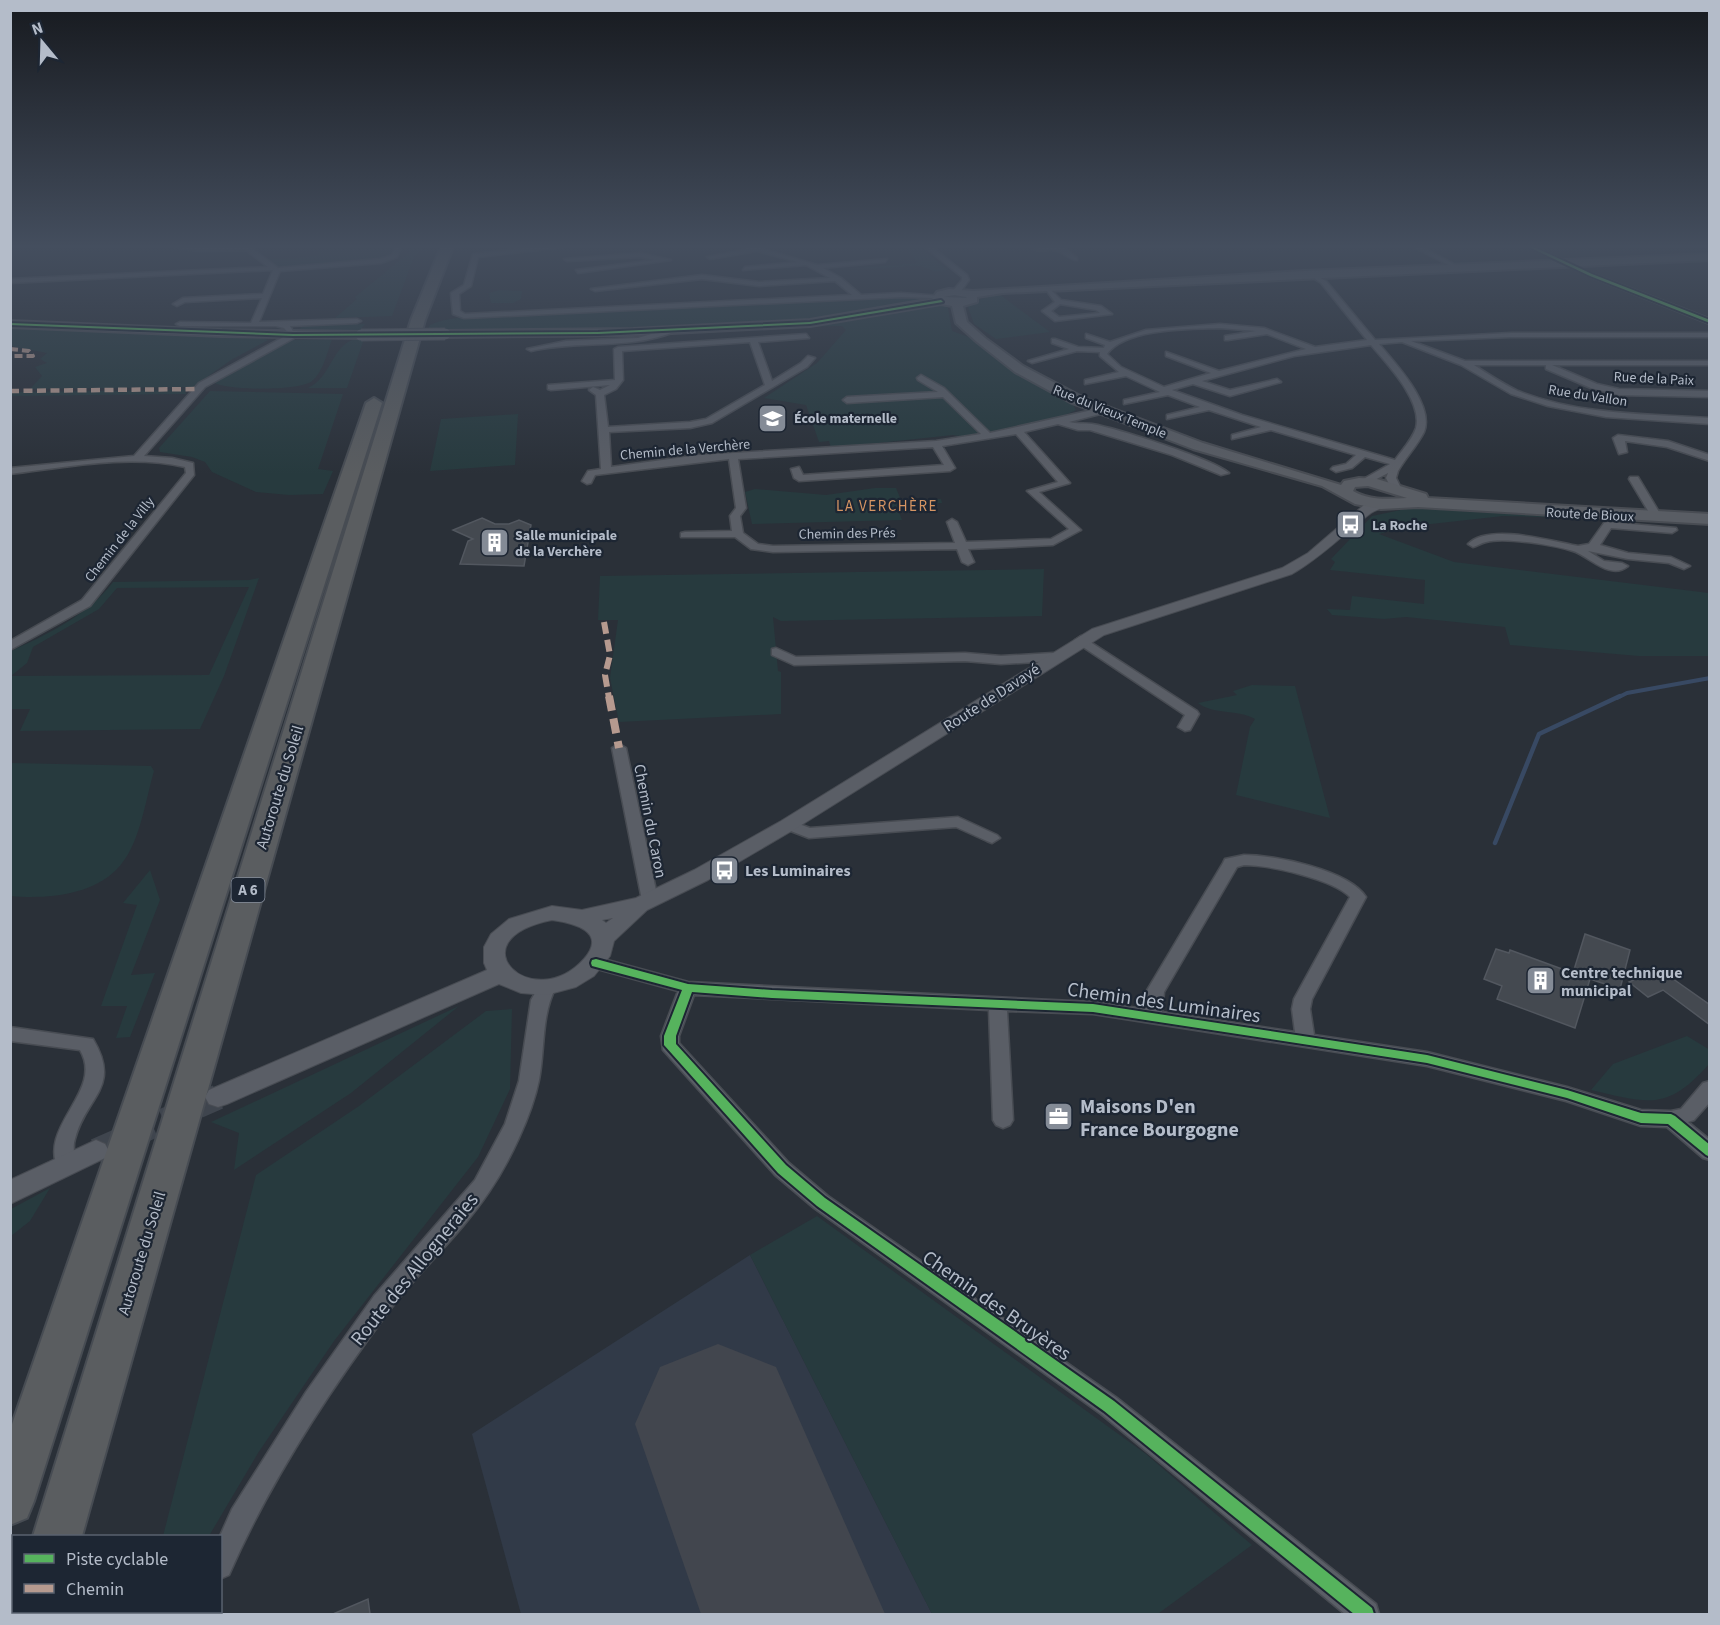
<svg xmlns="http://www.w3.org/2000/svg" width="1720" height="1625" font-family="'Source Sans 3',sans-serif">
  <rect width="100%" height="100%" fill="#2a3038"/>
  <path fill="#313a48" d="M750 1255 932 1614H521L472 1434Z"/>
  <path fill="#273a3e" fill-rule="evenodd" d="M331 247H394L386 257 359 262 279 267 265 260C284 257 304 260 319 254L317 251Z
    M409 247H424L414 257 392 316 335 318 357 299 355 297 409 253Z
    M904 247H920L947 270 933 271 920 266 836 270 918 263Z
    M499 290 522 291 521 299 513 303H491L489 293Z
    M999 294 1050 332 996 339 974 324 968 307 986 296Z
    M901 297 923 300 799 320 587 329 427 331 430 325C452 315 480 317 504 316 551 314 596 313 642 309Z
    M941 304 948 308 952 331 971 338 1071 401 1076 410C1054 422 976 441 953 435L831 448 829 441 819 442 806 405 764 398 817 363 846 330 842 326 794 327 858 320Z
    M365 324 359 332 300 329 303 325Z
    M11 327 263 338 268 340 231 360 193 387 30 389 42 376 35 367 47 363 40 359 47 353 11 346Z
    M332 339C327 353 323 372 312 381 301 391 225 391 213 382L246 362 292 340Z
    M355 339H364L347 388H308C331 378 332 345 355 339Z
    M185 390 186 394 10 396 11 392Z
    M210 391 343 394 318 469 333 471 323 494 289 495 256 492 212 472 205 462 192 457 160 452 159 448Z
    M518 414 515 465 430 471 441 419Z
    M875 488H896L901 500 941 499 942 503 915 504 899 512 902 520 752 524 745 492 755 489 826 495Z
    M1410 508 1578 518 1503 516 1404 527 1379 534 1454 562 1709 593V656H1639L1510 645 1505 627 1406 617 1384 619 1332 615 1327 609 1350 610 1352 596 1424 604 1425 580 1330 570 1335 562 1331 559 1372 516Z
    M1044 569 1042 616 781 621 773 617 778 671 781 672V714L619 722 610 678 618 620H598L600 576Z
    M259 578 224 676 200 729 20 731 30 709H11V651C48 634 88 615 113 582L249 580ZM249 587 209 675 11 676 27 663 33 647 99 609 117 588Z
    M1252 685 1295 686 1330 818 1236 795 1250 727 1255 719C1238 709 1213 715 1198 703L1237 695 1233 691Z
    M11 763 151 766 154 771C145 801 140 847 116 870 90 896 44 899 11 896Z
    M150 870 160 900 131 975 155 973 130 1037 116 1038 127 1006H101L137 905 123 903Z
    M459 1006 351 1093 234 1170 239 1133 211 1122Z
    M512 1009 510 1089 478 1157 334 1341 258 1453 209 1536H163L256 1175 359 1106 486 1011Z
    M1687 1036 1710 1050 1709 1064C1667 1112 1648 1103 1591 1090L1613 1064Z
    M50 1188 30 1221 11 1236V1209Z
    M817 1216 1146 1454 1252 1545 1159 1613 1160 1614H932L750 1255Z"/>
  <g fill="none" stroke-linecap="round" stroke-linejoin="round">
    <path stroke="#384963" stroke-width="4" d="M1617 698 1627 693 1710 678"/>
    <path stroke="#384963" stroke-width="4.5" d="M1495 843 1539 734 1620 696"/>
    <path fill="#42464e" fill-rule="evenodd" d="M718 1344 776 1367 885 1614H701L635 1424 660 1367Z"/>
  </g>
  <path fill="#444950" stroke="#52575f" stroke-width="1.5" d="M482 518 495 524H509L519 520 531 525 524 566 460 564 468 541 473 539 453 530Z
    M1585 934 1630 950 1620 989 1590 979 1575 1028 1497 999 1502 986 1484 979 1496 949 1509 953 1510 950 1573 973Z
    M1659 969 1710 1005V1025L1663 990 1648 997 1629 982Z
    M368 1599 370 1614H333Z"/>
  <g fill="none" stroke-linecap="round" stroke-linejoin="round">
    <path stroke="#3f454e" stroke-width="25" stroke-dasharray="25 12" stroke-linecap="butt" d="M96 1151 218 1097"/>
    <defs>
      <path id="minor" d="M175 247H250L278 268 380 259 392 255 395 247H401L397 257 381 263 280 271 259 322 357 319 361 321 357 323 290 326 296 337 205 387 144 456 172 458 193 463 194 475 90 606 10 650V641L82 600 186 473 185 467C129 454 67 467 10 474V468L134 456 199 383 289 334 284 328 276 326H180L176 324 180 322 251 323 262 298 185 302 177 306 173 304 183 298 263 294 273 270 10 283V279L268 267 246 250 199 251Z
        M539 247H563L478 257 471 286 459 294 460 311 465 314 852 295 835 281 759 286 702 279 595 291 591 289 702 275 759 282 830 278 806 265 743 270 745 267 798 262 757 251 710 259 707 257 748 249 746 247 760 248 817 265 887 259 885 262 823 268 841 278 861 295 901 293 941 296 937 298 901 297 464 318 453 314 451 293 464 285 473 254Z
        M925 247H932L967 275 969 280 959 294 952 292 962 280V277Z
        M1064 247 1077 258V260C1068 260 1062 250 1054 250 1046 249 1040 252 1033 249Z
        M1414 247H1422L1463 269 1458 270Z
        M1528 247H1536L1593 274 1710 319V324L1589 276Z
        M640 253 671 260 578 273 576 270 655 260 640 257 567 261 564 259Z
        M1317 276 1326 281 1375 340 1511 333H1710V337H1511L1411 341 1465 361H1710V365H1552L1597 384 1619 389 1710 391V397L1619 395 1591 388 1546 369V365H1474C1488 374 1503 384 1518 391 1578 415 1646 414 1710 418V424L1606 417 1548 406 1511 394 1461 365 1402 342 1379 344C1395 363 1435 405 1424 432 1417 446 1406 457 1398 471L1396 478 1401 488 1396 491 1392 490 1386 478 1388 473 1369 483 1360 481 1390 464 1365 457 1352 468 1336 472 1331 469 1333 467 1346 464 1356 455 1271 430 1232 439V435L1261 427 1209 410 1167 419V415L1200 407 1168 395 1124 404V400L1160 392 1126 376 1085 384V380L1119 372 1100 356V352L1077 351 1032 363 1028 361 1069 349 1052 343V339H1055L1078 347 1104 348 1105 345 1086 338V334L1110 342 1146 330 1220 324 1264 328 1315 347 1367 340 1321 283 1315 279ZM1220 328 1256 331 1225 336V340H1228L1267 334 1306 349 1219 371 1166 352V356L1211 373 1164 387 1121 367 1107 354C1126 328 1190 329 1220 328ZM1371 345C1387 364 1423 401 1416 428 1412 440 1402 450 1395 460L1242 415 1172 390 1193 384 1230 396 1281 382 1277 379 1230 390 1202 381 1294 356Z
        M1044 287H1048L1061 300 1101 306 1112 314 1055 321 1042 311 1055 302ZM1060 304 1096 310 1100 313 1059 317 1051 311Z
        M671 328 674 332C628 350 579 340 531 351L527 349 566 341 638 338Z
        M806 334 809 338 758 342 772 381 801 363 808 356 815 358 807 367 712 423 690 428 609 432 611 467 699 455 936 441 981 434 943 397 847 403 843 400 847 397 938 392 918 380 917 378 921 375 944 388 990 433 1101 408 1105 411 1104 413 1069 422C1077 424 1084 423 1092 424 1116 428 1213 459 1229 473L1221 475 1172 455 1090 430H1078L1058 424 1024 432 1070 483 1039 492 1081 530 1053 545 968 549 974 562 968 565 962 562 957 549 773 552 751 549 735 537H681V533L685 532 732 531 730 516 736 508 729 459 595 475 591 483 587 484 582 481 588 471 601 469 596 395 589 390 593 387 600 390 610 385 551 390 548 389V385L615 380 614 349 618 347ZM750 342 765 385 706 419 690 422 608 427 604 395 616 389 623 380 622 351ZM1016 434 1058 482 1027 491 1069 529 1051 539 966 542 957 522 952 519 947 522 955 543 773 546 758 544 743 533 740 516 746 508 738 459 933 447 944 465 803 475 799 467 791 469 794 478 799 481 950 471 955 468 942 446Z
        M1618 435 1668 441 1710 455V461L1667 447 1625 441 1627 452 1619 454 1613 438Z
        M1630 477H1638L1662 517 1661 519H1653L1629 479Z
        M1608 522 1676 528 1677 530 1672 533 1611 528 1600 545 1628 553 1671 557 1690 566 1684 569 1669 563 1628 559 1588 551 1604 561 1622 563 1628 566C1610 581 1589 556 1573 551 1554 545 1505 537 1486 542 1481 543 1477 546 1473 547L1468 544C1489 523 1551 541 1578 546L1589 544 1604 523Z
        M1081 636 1197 711 1199 714 1190 730 1185 731 1178 727 1185 715 1077 643 1075 640Z
        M776 648 796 657 965 653 1001 656 1053 653 1059 657 1053 661 1001 664 965 661 794 665 772 655V649Z
        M619 744 626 748 658 900 650 905 642 900 612 748Z
        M958 817 997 835 1000 838 992 843 987 841 956 827 809 838 783 828 780 825 788 820 810 828Z
        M1244 855C1275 855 1349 870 1366 897L1312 999 1310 1009 1314 1035 1427 1052 1567 1087 1641 1110 1671 1111 1681 1109 1703 1083 1710 1081V1102L1694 1120 1688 1122 1710 1140V1160L1703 1158 1667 1127 1641 1126 1566 1101 1427 1066 1093 1014 1007 1011 1013 1120 1010 1125 1003 1128 996 1125 993 1120 989 1010 694 995 679 1036V1043L789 1163 828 1196 1117 1398 1376 1604 1379 1614H1345L1101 1414 814 1208 775 1175 663 1050 661 1036 678 991 590 967 587 963 590 959 596 957 688 982 1093 1002 1145 1009 1146 992 1223 863 1225 859ZM1244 865C1269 865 1333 879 1350 897L1294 999 1292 1009 1295 1032 1162 1012 1164 992 1237 867Z
        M547 981 553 983 556 987C541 1015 545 1050 539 1080 532 1115 509 1163 489 1192 460 1235 420 1270 389 1311 329 1391 269 1483 229 1575L220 1579V1536L232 1509 306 1392 374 1296 475 1180 505 1124 519 1081 531 1000 541 983Z
        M10 1027 93 1039C122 1088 86 1096 75 1139 71 1150 78 1161 73 1171L66 1173 59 1171C36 1126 105 1092 80 1050L10 1041Z
        M186 1612H215L214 1614H186Z"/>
      <path id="tertiary" d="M1381 500 1388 504C1383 509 1377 509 1371 513 1344 533 1322 557 1292 574L1104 635 795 829 708 880 647 910 614 941 610 956 594 976 576 987 546 995 521 993 499 984 227 1104 218 1107 209 1104 205 1097 209 1090 487 970 484 963V947L491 934 509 919 552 906 582 910 636 898 694 870 781 821 1092 629 1282 568 1308 553 1364 505ZM613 918 606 923 602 920ZM552 920C573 923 608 931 584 959 533 1016 453 940 552 920Z
        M96 1140 105 1144 109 1151 105 1158 10 1204V1180Z"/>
      <path id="secondary" d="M1710 254V260L1003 293 977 297V302L963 306 967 322 985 338 1023 366 1082 397 1203 443 1341 485 1344 481 1359 478 1377 479 1426 494 1428 498 1710 514V524L1418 507 1381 509 1355 504 1322 486 1193 449 1072 403 1015 372 977 342 956 323 952 306 941 304 810 326 633 335 445 337 439 334 445 331 633 329 810 320 932 299 937 292 949 289 973 291 1304 271ZM954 295 966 297 967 298 944 297ZM1368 486 1407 498C1388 499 1371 501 1353 491L1355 487Z
        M10 321 222 330 361 332 367 335 361 338 222 336 10 327Z"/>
      <path id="motorway" d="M441 247H453L425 320 82 1536H33L411 320Z
        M374 398 382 403 34 1501 27 1518 10 1525V1430L366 403Z
        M14 1599V1612H60L59 1614H10Z"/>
    </defs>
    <use href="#minor" stroke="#484c53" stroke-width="3"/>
    <use href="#tertiary" stroke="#484c53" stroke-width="2"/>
    <use href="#secondary" stroke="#484c53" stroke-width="4"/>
    <use href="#motorway" stroke="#474c53" stroke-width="4"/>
    <use href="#minor" fill="#5a5e66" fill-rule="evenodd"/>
    <use href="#tertiary" fill="#5a5e66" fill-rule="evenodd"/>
    <use href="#secondary" fill="#595d64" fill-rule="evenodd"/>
    <use href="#motorway" fill="#5a5d60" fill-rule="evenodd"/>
    <defs>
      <path id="secondary-bridge" d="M361 335 445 334"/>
    </defs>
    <use href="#secondary-bridge" stroke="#484c53" stroke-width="13" stroke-linecap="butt"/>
    <use href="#secondary-bridge" stroke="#595d64" stroke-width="11"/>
    <path stroke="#b69a8f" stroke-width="4" stroke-dasharray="8 4" stroke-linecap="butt" d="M10 349 29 351 33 356H10"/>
    <path stroke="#b69a8f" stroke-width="4.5" stroke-dasharray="9 4.5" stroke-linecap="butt" d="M10 391 199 389"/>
    <path stroke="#b69a8f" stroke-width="6" stroke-dasharray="12 6" stroke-linecap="butt" d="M604 622 610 655 605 675 609 698"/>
    <path stroke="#b69a8f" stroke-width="8" stroke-dasharray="15 8" stroke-linecap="butt" d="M609 696 619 748"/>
    <defs>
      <path id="cycleway" d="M1529 247H1534L1592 274 1710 320V323L1590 276Z
        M941 300 943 302 810 324 598 334 293 336 10 325V323L293 334 598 332 810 322Z
        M596 959 688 984 772 990 1093 1004 1427 1055 1567 1090 1641 1113 1671 1114 1675 1116 1710 1145V1157L1706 1155 1668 1124 1641 1123 1567 1098 1427 1063 1093 1012 772 998 692 992 676 1036V1044L786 1165 825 1198 1114 1401 1372 1608 1374 1614H1354L1104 1411 817 1206 778 1173 664 1045V1036L682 990 592 966 591 963 592 960Z"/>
    </defs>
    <use href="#cycleway" stroke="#1d2633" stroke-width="4"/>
    <use href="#cycleway" fill="#56b35d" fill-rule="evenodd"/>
  </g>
  <linearGradient id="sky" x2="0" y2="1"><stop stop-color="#171a1f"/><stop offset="0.52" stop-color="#444e5e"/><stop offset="1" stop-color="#444e5e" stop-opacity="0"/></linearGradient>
  <rect width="1720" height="474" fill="url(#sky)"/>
  <defs>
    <symbol id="school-square" viewBox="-11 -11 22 22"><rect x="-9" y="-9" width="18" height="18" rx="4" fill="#848b96" stroke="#1d2633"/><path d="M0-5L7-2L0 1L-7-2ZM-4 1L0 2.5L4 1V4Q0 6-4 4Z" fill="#fff"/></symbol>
    <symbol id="bus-square" viewBox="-11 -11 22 22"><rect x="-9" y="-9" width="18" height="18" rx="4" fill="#848b96" stroke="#1d2633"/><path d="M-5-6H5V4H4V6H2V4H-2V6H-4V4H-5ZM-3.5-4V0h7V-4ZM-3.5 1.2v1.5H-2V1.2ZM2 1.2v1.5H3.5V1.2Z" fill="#fff"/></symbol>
    <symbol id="building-square" viewBox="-11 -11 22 22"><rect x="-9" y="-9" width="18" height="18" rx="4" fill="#848b96" stroke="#1d2633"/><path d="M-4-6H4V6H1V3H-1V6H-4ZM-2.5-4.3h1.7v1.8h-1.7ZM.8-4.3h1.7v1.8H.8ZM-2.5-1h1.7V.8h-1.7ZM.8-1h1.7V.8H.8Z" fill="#fff"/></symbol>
    <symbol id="office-square" viewBox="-11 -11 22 22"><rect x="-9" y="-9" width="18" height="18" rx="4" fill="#848b96" stroke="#1d2633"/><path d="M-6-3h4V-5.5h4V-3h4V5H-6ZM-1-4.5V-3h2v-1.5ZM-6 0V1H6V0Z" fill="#fff"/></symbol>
  </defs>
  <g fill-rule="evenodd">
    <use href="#school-square" x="756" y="402" width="33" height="33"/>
    <use href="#bus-square" x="1334" y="508" width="33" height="33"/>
    <use href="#building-square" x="478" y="526" width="33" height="33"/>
    <use href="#bus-square" x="708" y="854" width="33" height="33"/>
    <use href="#building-square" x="1524" y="964" width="33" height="33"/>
    <use href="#office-square" x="1042" y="1100" width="33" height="33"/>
  </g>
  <g text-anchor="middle" stroke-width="4.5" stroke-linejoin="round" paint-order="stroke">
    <g font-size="14" fill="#b4bcc9" stroke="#1d2633">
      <text transform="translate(1654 378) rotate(3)" y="5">Rue de la Paix</text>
      <text transform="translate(1588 395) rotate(9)" y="5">Rue du Vallon</text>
      <text transform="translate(1110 411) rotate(22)" y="5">Rue du Vieux Temple</text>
      <text transform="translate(685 449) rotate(-5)" y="5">Chemin de la Verchère</text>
      <text transform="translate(1590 514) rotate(3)" y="5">Route de Bioux</text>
      <text transform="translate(847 533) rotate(-1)" y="5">Chemin des Prés</text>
      <text transform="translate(119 539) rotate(-52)" y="5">Chemin de la Villy</text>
    </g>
    <g font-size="14" font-weight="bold" fill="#b4bcc9" stroke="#1d2633" text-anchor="start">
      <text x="794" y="423">École maternelle</text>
      <text x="1372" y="530">La Roche</text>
      <text x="515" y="540">Salle municipale<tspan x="515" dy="16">de la Verchère</tspan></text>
    </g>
    <g font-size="15" letter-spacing="1.5" fill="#d59563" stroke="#1d2633">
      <text x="887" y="511">LA VERCHÈRE</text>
    </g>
    <rect fill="#1d2633" stroke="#878f9c" stroke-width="1.5" x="231.5" y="878" width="33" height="24" rx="4.5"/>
    <g font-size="15" font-weight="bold" fill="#b4bcc9">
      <text x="248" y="895">A 6</text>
    </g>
    <g font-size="16" fill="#b4bcc9" stroke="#1d2633">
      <text transform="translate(991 697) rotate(-33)" y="6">Route de Davayé</text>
      <text transform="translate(279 787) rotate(-73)" y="6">Autoroute du Soleil</text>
      <text transform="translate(651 821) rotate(79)" y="6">Chemin du Caron</text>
      <text transform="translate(141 1253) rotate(-73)" y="6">Autoroute du Soleil</text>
    </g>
    <g font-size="16" font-weight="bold" fill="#b4bcc9" stroke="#1d2633" text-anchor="start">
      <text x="745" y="876">Les Luminaires</text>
      <text x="1561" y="978">Centre technique<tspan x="1561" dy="18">municipal</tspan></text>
    </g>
    <g font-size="20" fill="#b4bcc9" stroke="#1d2633">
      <text transform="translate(1164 1002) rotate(8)" y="7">Chemin des Luminaires</text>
      <text transform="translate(414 1269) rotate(-51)" y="7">Route des Allogneraies</text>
      <text transform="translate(997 1305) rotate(35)" y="7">Chemin des Bruyères</text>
    </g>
    <g font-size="20" font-weight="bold" fill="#b4bcc9" stroke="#1d2633" text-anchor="start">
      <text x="1080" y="1113">Maisons D'en<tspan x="1080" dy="23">France Bourgogne</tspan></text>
    </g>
  </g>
  <rect width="1720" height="1625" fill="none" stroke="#b4bcc9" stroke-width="24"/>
  <rect x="12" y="1535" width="210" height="78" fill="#1d2633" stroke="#59626f" stroke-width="1.5"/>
  <rect x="24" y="1554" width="30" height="9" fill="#56b35d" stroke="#59626f" stroke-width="1.5"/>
  <text x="66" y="1565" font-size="18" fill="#b4bcc9">Piste cyclable</text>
  <rect x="24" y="1584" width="30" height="9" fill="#b69a8f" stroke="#59626f" stroke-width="1.5"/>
  <text x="66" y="1595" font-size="18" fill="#b4bcc9">Chemin</text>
  <g transform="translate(42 42) rotate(341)" stroke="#1d2633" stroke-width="4.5" paint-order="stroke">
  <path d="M0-4.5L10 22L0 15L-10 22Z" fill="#b4bcc9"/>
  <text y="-9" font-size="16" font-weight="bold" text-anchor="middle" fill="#b4bcc9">N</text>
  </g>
</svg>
